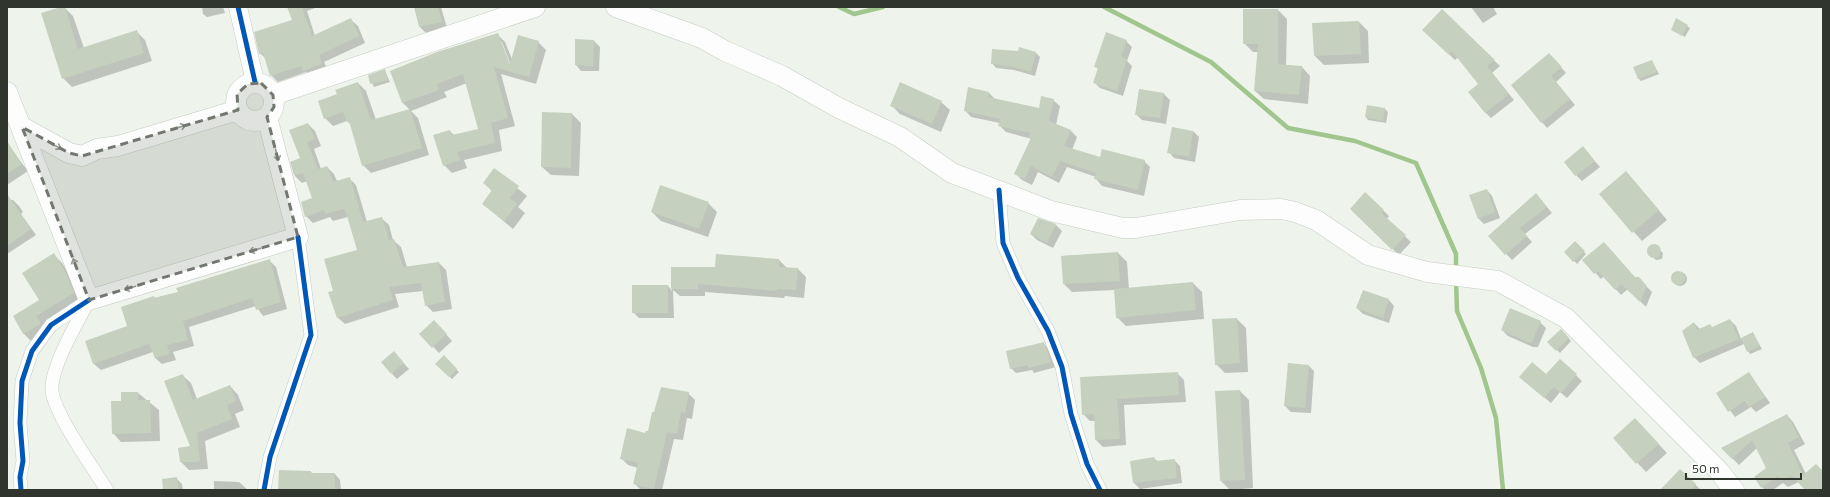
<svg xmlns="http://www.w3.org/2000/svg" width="1830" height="497" font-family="Commissioner,sans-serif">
  <rect width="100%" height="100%" fill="#eef4eb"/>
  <path fill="#0003" fill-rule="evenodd" d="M64 7 73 16 84 48 136 31 145 40 152 61 72 87 63 78Z
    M202 7H223L225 13 207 17 203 14Z
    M288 7H318L307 11 315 36 351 20 358 26 365 43 324 62 328 71 311 77 306 72 278 82 271 75 266 59 260 53 293 20Z
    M415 7H441L447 28 426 33 420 27Z
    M1471 7H1493L1497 14 1483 23Z
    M1278 10 1287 19 1286 66 1302 67 1310 76 1308 104 1264 99 1255 91 1259 52H1253L1244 43Z
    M1442 11 1500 66 1492 73 1514 100 1491 118 1485 112 1479 84 1458 57 1455 60 1424 30Z
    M1359 22 1368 31 1369 63 1324 65 1315 56 1313 24Z
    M1687 26 1690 28 1685 37 1672 29Z
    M497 34 505 42 512 59 538 42 546 50 536 84 501 74 515 126 499 130 502 151 464 160 467 168 452 173 444 165 450 131 455 136 479 130 467 83 444 92 447 97 411 111 418 118 429 155 371 173 363 165 351 125 347 121 333 126 325 118 338 95 358 83 366 91 376 120 410 110 403 103 392 71ZM500 42H502L512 68 510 69Z
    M594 41 600 47 599 71H581L576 65Z
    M1126 41 1132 47 1127 61 1132 66 1123 96 1100 88 1094 82 1098 69 1095 66Z
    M1035 52 1040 57 1035 76 1014 70 996 68 992 63Z
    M1554 59 1566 73 1556 82 1575 105 1547 128 1512 86Z
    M1652 61 1659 74 1641 81 1638 78Z
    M385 71 390 82 374 87 369 76Z
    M989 93 995 99 1040 109 1053 100 1060 106 1056 125 1070 130 1077 137 1072 150 1100 158 1144 161 1150 167 1144 196 1102 186 1096 179V177L1067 167 1059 183 1038 172 1032 185 1022 180 1015 173 1032 139 1006 132 999 125 1000 123 971 117 965 110Z
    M1164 94 1170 100 1166 124 1142 120 1136 114Z
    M941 102 950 110 941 132 900 114 891 105Z
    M1368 106 1385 109 1388 112 1386 123 1368 120 1366 117Z
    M543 113 572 114 581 123 579 176 551 175 542 167Z
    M308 124 315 131 321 146 314 149 321 169 327 167 334 174 337 181 349 178 356 185 367 222 381 218 389 225 393 240 401 247 407 267 439 263 446 270 452 309 433 312 426 305 423 291 395 294 399 307 345 324 337 317 358 250 348 217 333 221 330 217 313 223 306 216 314 199 307 181 302 183 295 176 292 162 302 159Z
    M1193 131 1199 137 1195 162 1174 158 1169 152Z
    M1583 148 1600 167 1582 181 1576 175Z
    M11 149 28 171 7 185V151Z
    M494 169 527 196 518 207 525 213 513 229 483 204 492 191 484 183Z
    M1634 181 1667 220 1642 241 1600 194Z
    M1487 190 1492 196 1500 218 1484 224 1478 218Z
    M1536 194 1552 213 1525 234 1532 242 1512 260 1489 236Z
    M9 200H13L19 206 23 212 21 214 36 235 7 254V202Z
    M708 203 717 212 708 237 661 221 652 212Z
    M1351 209 1383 210 1389 216 1387 219 1411 242 1399 255Z
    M1038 219 1056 225 1062 231 1053 248 1037 240 1031 234Z
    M1575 243 1586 254 1577 264 1566 252Z
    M1651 246H1655L1663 253 1662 259 1656 260 1649 253Z
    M1118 253 1127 262 1129 289 1193 283 1202 292 1204 319 1126 326 1117 317 1115 290 1072 292 1064 284 1062 256Z
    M54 255 62 263 73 280 81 301 32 342 24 334 14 316 41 301Z
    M269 260 276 267 287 309 263 316 256 306 189 327 194 346 173 352 176 360 162 364 155 358 153 352 101 370 94 364 86 342 128 327 154 297 155 298 179 292Z
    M779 260 787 268 798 269 806 277 804 298 785 296 784 298 705 292V296H680L673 290 674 318H639L633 312 668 286 672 291V268H716Z
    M1584 260 1638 278 1652 292 1646 307 1628 289 1621 295 1604 276 1601 279Z
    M1673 279a7 7 0 1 1 14 0a7 7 0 1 1-14 0Z
    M1389 300 1394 306 1389 323 1363 314 1357 308Z
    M1237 319 1246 328 1248 372 1225 373 1216 364Z
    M1730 320 1736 326 1741 339 1753 334 1762 349 1750 354 1744 344 1700 363 1694 357V323L1700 329 1710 325 1713 328Z
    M1540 322 1546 328 1538 347H1533L1508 336 1502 330Z
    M440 327 452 341 439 353 421 334Z
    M1561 330 1571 341 1560 353 1549 342Z
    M1043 343 1048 348 1056 367 1034 373 1032 370 1016 373 1011 368Z
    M444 357 459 372 452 379 437 364Z
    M399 358 409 369 397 379 392 374Z
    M1560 360 1582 381 1567 398 1560 392 1551 403 1526 382 1546 375Z
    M1308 365 1314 371 1311 413 1291 412 1285 406Z
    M1177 373 1184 380 1186 402 1124 405 1126 445 1103 447 1096 440 1095 421H1090L1083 414 1081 378Z
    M1749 373 1770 403 1756 412 1751 407 1735 417 1718 394Z
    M182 375 191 383 197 399 230 386 238 395 244 410 235 414 240 427 205 441 208 469 189 470 181 462 191 447Z
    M1240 391 1249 400 1253 488 1230 490 1221 481Z
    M138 393 159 410 160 441 121 442 113 433 122 402Z
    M688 393 695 400 692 419 687 418 683 440 674 439 662 490H641L634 483 638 468 628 465 621 458 649 432 655 413Z
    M1787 415 1793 422 1805 444 1794 450 1806 474 1823 472V490H1806L1799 482 1788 487 1783 483 1773 490H1765L1762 487 1768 468 1757 448 1739 465 1722 448Z
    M1635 419 1667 453 1646 472 1614 438Z
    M1154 458 1158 462 1174 460 1180 466 1182 483 1140 489 1134 483Z
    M1680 470 1701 490H1669Z
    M311 472 313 474H335L340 480 341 490H279Z
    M176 478 182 484 183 490H164Z
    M214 481 239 482 248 490H214Z"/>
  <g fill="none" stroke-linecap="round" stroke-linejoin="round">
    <path stroke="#a0c58d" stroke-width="4.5" d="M839 7 854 14 883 7
      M1104 7 1211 62 1288 128 1355 141 1416 163 1456 254V270
      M1456 280 1457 311 1481 368 1496 418 1503 490"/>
  </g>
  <path fill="#c5d1be" d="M61 7H65L78 49 137 30 144 53 62 79 41 13Z
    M287 7H302L312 36 351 18 359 36 319 55 322 64 303 71 301 66 270 76 263 53 259 54 254 32 292 20Z
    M414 7H438L442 22 419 27Z
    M1243 9H1278V64L1302 66 1299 95 1254 91 1258 44H1243Z
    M1442 9 1495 60 1487 66 1509 94 1485 113 1468 92 1478 84 1452 51 1449 55 1422 30Z
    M1676 18 1688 25 1682 36 1671 30Z
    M1359 21 1361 54 1314 56 1312 23Z
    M1106 32 1127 40 1121 57 1127 59 1117 91 1093 83 1098 68 1094 67Z
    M498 33 510 64 518 35 539 41 529 77 494 67 508 118 491 123 495 143 457 152 460 160 443 166 433 135 450 130 452 135 478 129 463 74 437 84 439 90 402 103 390 71 437 52Z
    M575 39 594 40 593 66 575 65Z
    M1019 47 1036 52 1031 72 1009 66 991 64 992 49 1018 51Z
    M1549 53 1562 67 1551 76 1570 99 1541 123 1511 85Z
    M1652 60 1657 72 1638 79 1633 67Z
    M385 69 388 80 370 84 368 75Z
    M358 82 371 120 410 109 422 148 362 166 349 121 347 122 343 112 324 119 318 101 337 94 335 90Z
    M900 82 942 101 932 124 890 106Z
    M968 87 989 92 988 97 1039 108 1041 96 1054 99 1049 121 1071 130 1064 146 1100 157 1102 149 1145 160 1138 190 1094 179 1096 173 1060 161 1052 177 1031 166 1025 179 1014 174 1031 138 1029 137 1031 133 998 126 1000 119 964 111Z
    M1139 89 1164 93 1160 118 1135 115Z
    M1367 105 1385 108 1383 121 1365 117Z
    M542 112 572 113 571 168 541 167Z
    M308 123 315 139 307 142 318 169 327 166 333 182 350 177 363 222 382 217 389 240 394 239 403 267 439 262 445 302 425 306 421 283 389 287 393 300 337 318 328 292 333 291 324 259 357 250 345 209 325 214 324 210 305 217 301 202 312 198 303 173 294 175 290 162 300 158 289 130Z
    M1172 127 1193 131 1189 157 1167 153Z
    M7 141 22 164 7 174Z
    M1583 146 1595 161 1575 176 1564 162Z
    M494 168 519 186 510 198 517 204 504 221 482 204 492 190 483 183Z
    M1626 171 1659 210 1632 233 1599 194Z
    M660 185 709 202 699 229 651 212Z
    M1487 189 1495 212 1478 219 1469 195Z
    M1365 192 1384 210 1381 213 1406 235 1392 250 1350 209Z
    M1536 193 1547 207 1520 228 1527 236 1505 255 1488 236Z
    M7 194 31 229 7 246Z
    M1038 218 1056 224 1047 243 1030 234Z
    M1575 241 1585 251 1573 262 1564 252Z
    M1604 242 1635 277H1639L1647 286 1640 302 1621 284 1615 290 1598 271 1594 274 1582 260Z
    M1647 251a7 7 0 1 1 14 0a7 7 0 1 1-14 0Z
    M1118 252 1120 281 1063 284 1061 256Z
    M54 253 65 271 74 293 36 316 41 324 23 334 13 316 39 300 22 273Z
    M716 254 779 259V267L798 268 796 290 777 289V291L698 284V289H671V267H715Z
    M270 259 281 302 256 310 252 298 183 321 188 340 167 345 170 354 155 358 149 344 93 364 85 341 127 326 121 307 154 296V298L178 292 176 288Z
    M1671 278a7 7 0 1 1 14 0a7 7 0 1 1-14 0Z
    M1193 282 1196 310 1116 318 1114 289Z
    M632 285H668V313H632Z
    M1363 290 1389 299 1383 318 1356 308Z
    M1510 308 1541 321 1532 342H1527L1501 330Z
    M1237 318 1240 363 1215 365 1212 319Z
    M1730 319 1739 339 1693 358 1682 331 1694 322 1697 330 1710 324 1712 327Z
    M434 320 447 334 432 348 419 334Z
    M1561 329 1569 338 1556 351 1547 342Z
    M1753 332 1760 346 1747 352 1741 338Z
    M1044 342 1051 362 1028 368V365L1010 369 1006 351Z
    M394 351 404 363 391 374 381 362Z
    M444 355 457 369 449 377 435 364Z
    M1560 359 1577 374 1561 393 1554 387 1544 398 1519 377 1532 362 1546 374Z
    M1288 363 1309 365 1305 408 1284 406Z
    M1178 372 1179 395 1117 399 1120 439 1095 440 1094 414 1082 415 1080 377Z
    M1749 372 1765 397 1749 407 1745 401 1728 412 1716 393Z
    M183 374 193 400 230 385 236 401 227 405 232 419 197 433 200 461 196 462H180L178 448 190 446 164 381Z
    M661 387 689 392 685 413 681 412 677 434 667 432 654 489 633 484 638 463 620 459 627 428 645 433 646 431H648L652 412H654Z
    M1240 390 1245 480 1220 481 1215 391Z
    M121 392H138V400H150L151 433 112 434 111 401H121Z
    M1787 414 1799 437 1788 443 1803 475 1816 464 1823 471V490H1805L1792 476 1780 481 1778 476 1761 488 1754 477 1766 468 1752 440 1732 459 1721 448Z
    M1635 418 1659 444 1636 464 1613 438Z
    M1154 457 1155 461 1175 459 1177 478 1133 483 1130 461Z
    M1680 469 1696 484 1690 490H1660Z
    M279 470 311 471V473H335V490H278Z
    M177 477 179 490H163L162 479Z"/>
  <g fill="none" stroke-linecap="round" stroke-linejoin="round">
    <defs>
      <path id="street" d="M999 190 1003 243 1018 278 1048 331 1062 367 1071 414 1087 464 1100 490
        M89 300C78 321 50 368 52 391 55 415 93 468 107 490
        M21 490 20 477 23 461 20 423 22 381 32 351 51 325 89 300
        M264 490 270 457 311 335 298 237"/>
      <path id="secondary" d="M238 7 255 82"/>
      <path id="primary" d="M616 7 702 38 725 51 782 76 839 108 900 137 952 173 1051 211 1123 228H1136L1240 210 1281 209 1295 212 1316 220 1368 255 1427 272 1498 281 1566 318 1718 470 1734 490
        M236 102a19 19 0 1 1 38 0a19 19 0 1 1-38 0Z
        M7 92 89 300 298 237 267 117
        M273 95 535 7
        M22 127 69 153 82 156 97 149 118 146 238 110"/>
    </defs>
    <use href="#street" stroke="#c6cbc4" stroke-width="14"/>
    <use href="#secondary" stroke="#c6cbc4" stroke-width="19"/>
    <use href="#primary" stroke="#c6cbc4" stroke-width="21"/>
    <use href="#street" stroke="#fcfdfc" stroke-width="13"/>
    <use href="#secondary" stroke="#fcfdfc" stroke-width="18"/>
    <use href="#primary" stroke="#fcfdfc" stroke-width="20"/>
    <defs>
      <path id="cycleway" d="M238 7 255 82
        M999 190 1003 243 1018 278 1048 331 1062 367 1071 414 1087 464 1100 490
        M21 490 20 477 23 461 20 423 22 381 32 351 51 325 89 300
        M264 490 270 457 311 335 298 237"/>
    </defs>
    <use href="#cycleway" stroke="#fff" stroke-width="8"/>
    <use href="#cycleway" stroke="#0057b8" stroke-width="5"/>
  </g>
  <defs><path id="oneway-shaft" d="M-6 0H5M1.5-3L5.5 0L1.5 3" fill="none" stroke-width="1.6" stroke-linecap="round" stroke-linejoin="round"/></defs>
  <g stroke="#969995">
    <use href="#oneway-shaft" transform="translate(180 127) rotate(-17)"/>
    <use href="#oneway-shaft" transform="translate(56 146) rotate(28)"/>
    <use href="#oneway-shaft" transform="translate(277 155) rotate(76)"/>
    <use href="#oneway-shaft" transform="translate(255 250) rotate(163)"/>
    <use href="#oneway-shaft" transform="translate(75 264) rotate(-111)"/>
    <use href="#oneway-shaft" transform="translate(130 288) rotate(163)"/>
  </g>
  <path fill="#727870" fill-opacity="0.2" stroke="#727870" stroke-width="3" stroke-dasharray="8 5" stroke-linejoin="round" d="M261 83 273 95 274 107 267 117 298 237 89 300 22 127 69 153 82 156 238 110 237 94 248 84Z"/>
  <rect width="1830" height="497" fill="none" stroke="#30352e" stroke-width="16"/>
  <path d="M1686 473v6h115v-6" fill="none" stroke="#30352e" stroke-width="2"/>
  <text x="1692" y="473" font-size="12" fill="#30352e" stroke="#ffffff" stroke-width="3" paint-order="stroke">50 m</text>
</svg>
